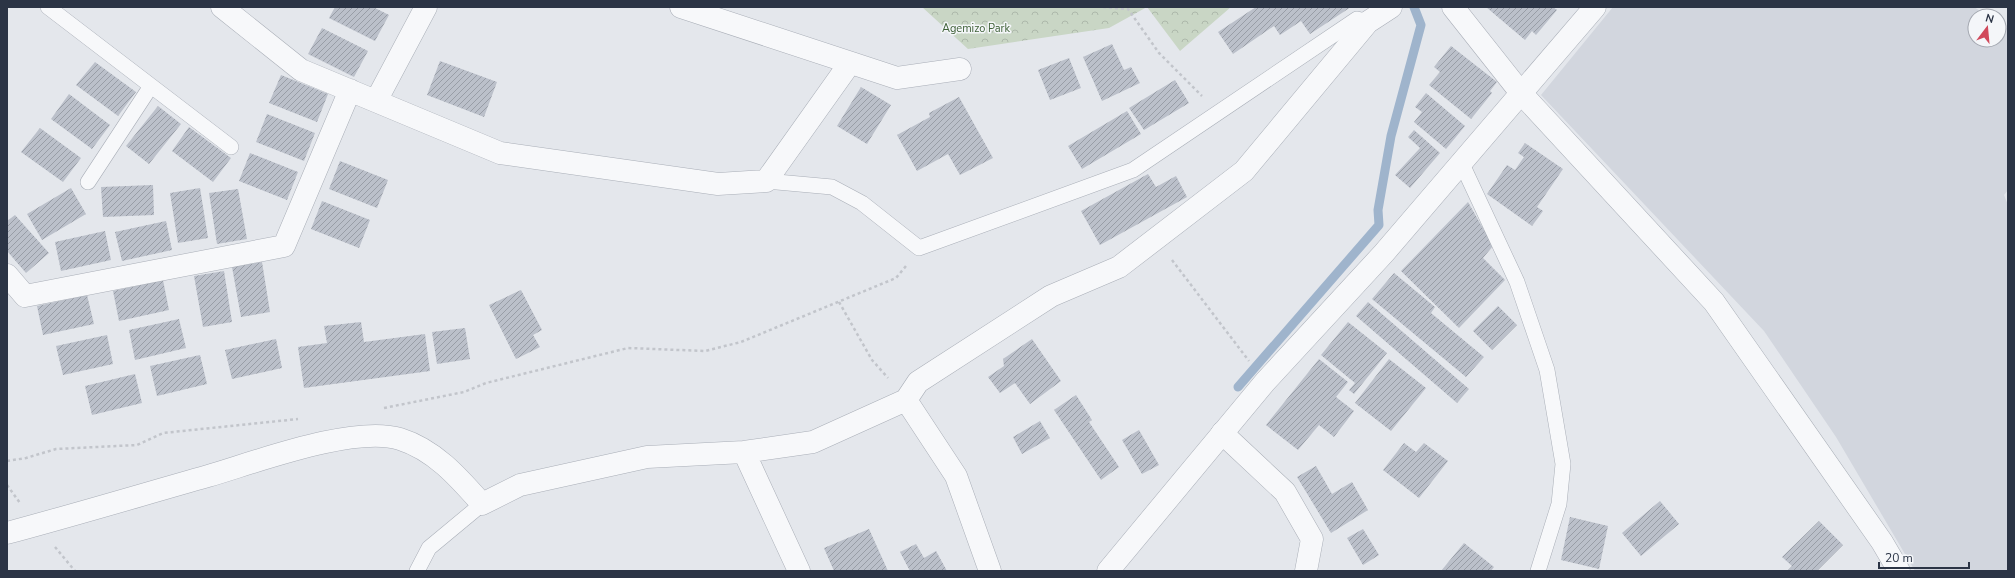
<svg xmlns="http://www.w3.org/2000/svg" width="2015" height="578" font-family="'Nunito Sans',sans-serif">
  <defs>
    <pattern id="park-crowns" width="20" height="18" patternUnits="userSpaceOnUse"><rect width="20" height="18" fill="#c9d6c5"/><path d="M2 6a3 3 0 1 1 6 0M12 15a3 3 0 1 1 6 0" fill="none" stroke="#adb8ab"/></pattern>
    <pattern id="building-hatch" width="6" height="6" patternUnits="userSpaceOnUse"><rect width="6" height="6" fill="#bbc0ca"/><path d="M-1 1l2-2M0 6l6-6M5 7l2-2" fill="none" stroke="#989da6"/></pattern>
  </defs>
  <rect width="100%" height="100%" fill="#e4e7ec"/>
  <path fill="#d2d6de" d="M1613 7H1974L1988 16H1975V40H1999V23L2008 29V190L2004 195 2008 205V571H1915L1836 437 1764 331 1541 95Z"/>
  <path fill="url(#park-crowns)" d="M922 7H1231L1180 51 1147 7 1109 28 968 49Z"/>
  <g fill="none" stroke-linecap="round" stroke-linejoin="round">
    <path stroke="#9fb4cc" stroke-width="9" d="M1238 387 1379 225 1378 210 1391 136 1421 25 1414 7"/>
  </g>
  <path fill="url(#building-hatch)" d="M335 7H373L389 15 375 41 329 18Z
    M1256 7H1351L1310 34 1301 21 1280 35 1274 26 1233 54 1218 32Z
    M1486 7H1553L1557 10 1536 35 1532 31 1525 40Z
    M322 28 368 51 354 77 308 54Z
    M1112 44 1124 70 1131 67 1140 83 1102 101 1083 57Z
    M1451 46 1497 82 1490 91 1492 93 1471 119 1429 85 1440 72 1434 67Z
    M1069 58 1081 88 1050 100 1038 70Z
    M440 61 497 82 484 117 427 95Z
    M95 62 136 92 118 116 76 85Z
    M281 75 328 94 317 122 269 103Z
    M1175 80 1189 103 1144 130 1129 108Z
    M861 87 891 105 867 144 837 126Z
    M1426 93 1465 126 1446 149 1414 122 1422 112 1415 107Z
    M69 94 110 125 92 149 51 119Z
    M959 97 993 158 960 175 948 154 917 171 897 135 930 117 929 113Z
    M158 106 181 124 149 164 126 146Z
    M1127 111 1141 134 1082 169 1068 146Z
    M267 114 315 133 304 161 256 142Z
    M189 127 231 158 213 182 172 151Z
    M40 128 81 158 63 182 21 152Z
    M1414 130 1440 153 1410 188 1395 175 1420 148 1408 137Z
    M1525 143 1563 169 1537 207 1543 211 1532 226 1487 194 1507 165 1515 170 1524 157 1518 153Z
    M250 153 298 172 287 200 239 181Z
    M340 161 388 180 377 208 329 189Z
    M1148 174 1156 187 1176 176 1187 197 1100 245 1081 211Z
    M153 185 154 215 103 217 101 187Z
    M71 188 86 214 42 240 27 214Z
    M200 188 208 238 178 243 170 193Z
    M238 189 247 239 217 244 209 193Z
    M322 201 370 220 359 248 311 229Z
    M1468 202 1493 246 1483 258 1505 280 1459 328 1401 271Z
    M15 215 49 253 26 273 7 251V221Z
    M166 221 172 250 122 261 115 232Z
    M105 231 111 260 61 271 55 242Z
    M262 262 270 312 241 317 232 267Z
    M224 271 232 322 203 327 194 276Z
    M1394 273 1435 307 1431 313 1484 357 1466 377 1372 299Z
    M163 280 169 310 119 321 113 291Z
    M521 290 542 330 533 335 540 347 516 359 489 305Z
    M87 295 94 324 43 335 37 306Z
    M1368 302 1469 389 1457 403 1356 316Z
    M1498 306 1517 325 1492 350 1473 331Z
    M179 319 186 348 135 360 129 330Z
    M361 322 364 342 425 334 430 371 304 388 298 347 327 343 324 326Z
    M1348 322 1387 353 1354 394 1349 390 1355 383 1321 355Z
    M465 328 470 359 437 364 432 332Z
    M107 335 113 364 63 375 56 346Z
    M276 339 282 368 232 379 225 350Z
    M1032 339 1061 381 1030 404 1015 383 1000 393 988 377 1004 366 1003 359Z
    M200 355 207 384 157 396 150 366Z
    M1319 359 1348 382 1336 397 1354 411 1334 437 1319 425 1298 450 1266 425Z
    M1389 359 1426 388 1391 431 1355 403Z
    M135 374 142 403 92 415 85 386Z
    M1076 395 1092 420 1089 422 1119 467 1101 480 1054 410Z
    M1040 421 1050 438 1022 454 1013 437Z
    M1139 430 1159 465 1142 474 1122 440Z
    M1404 443 1416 452 1424 443 1448 461 1419 498 1383 470Z
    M1316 466 1332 494 1352 482 1368 510 1331 533 1297 477Z
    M1660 501 1679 524 1641 556 1622 533Z
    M1570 517 1608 526 1599 569 1561 560Z
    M1819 521 1843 545 1817 571H1787L1792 566 1782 557Z
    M869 529 888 571H834L824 548Z
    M1363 529 1379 555 1363 565 1347 538Z
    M1464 543 1494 567 1491 571H1441Z
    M916 544 924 558 936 551 947 571H910L900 552Z"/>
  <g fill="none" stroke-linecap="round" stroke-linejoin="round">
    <defs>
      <path id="service" d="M48 7 231 147
        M1461 162 1517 282 1547 370 1563 464 1559 504 1538 571
        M766 181 832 187 862 203 919 248 1133 170 1357 19 1368 22
        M88 182 151 86
        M417 571 429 548 482 504"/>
      <path id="minor" d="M222 7 301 70 500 153 718 184 766 181 850 63
        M681 7 897 78 960 69
        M1453 7 1521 93 1714 302 1882 542 1899 571
        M376 101 426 7
        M7 275 25 296 284 246 350 90
        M906 400 956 476 990 571
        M1222 433 1285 492 1312 539 1306 571
        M744 452 799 571
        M7 533C74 515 141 495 208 476 256 462 354 425 400 439 435 450 459 478 482 504L520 485 647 457 744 452 813 442 906 400 918 382 1051 296 1119 267 1244 171 1368 22 1391 7"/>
      <path id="tertiary" d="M1108 571 1265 382 1384 253 1595 7"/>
    </defs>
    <use href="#service" stroke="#a9aeb7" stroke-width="16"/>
    <use href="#minor" stroke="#a9aeb7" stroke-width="23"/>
    <use href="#tertiary" stroke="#a9aeb7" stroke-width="23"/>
    <path stroke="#c2c5cb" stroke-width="2.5" stroke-dasharray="3 3" stroke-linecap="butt" d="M1103 7 1128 9 1159 53 1202 96
      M1172 260 1249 361
      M839 302 872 360 888 378
      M384 408 464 392 486 383 628 348 705 351 741 342 896 278 906 266
      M7 461 26 458 56 449 137 445 163 433 298 419
      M7 485 20 503
      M55 547 75 571"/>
    <use href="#service" stroke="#f7f8fa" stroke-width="15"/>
    <use href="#minor" stroke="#f7f8fa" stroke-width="22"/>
    <use href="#tertiary" stroke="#f7f8fa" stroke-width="22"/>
  </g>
  <g text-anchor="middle" stroke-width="3" stroke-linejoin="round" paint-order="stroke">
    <g font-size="11" fill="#3f6138" stroke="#f4f6f9">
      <text x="976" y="32">Agemizo Park</text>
    </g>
  </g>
  <rect width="2015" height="578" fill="none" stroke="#2b3445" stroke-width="16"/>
  <g transform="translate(1987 28) rotate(16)"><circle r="19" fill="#f4f6f9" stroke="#a4a8b1"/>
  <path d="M0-3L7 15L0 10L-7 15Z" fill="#d1495b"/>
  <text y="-6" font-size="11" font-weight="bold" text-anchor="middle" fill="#2b3445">N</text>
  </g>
  <path d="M1879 562v6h90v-6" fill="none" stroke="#2b3445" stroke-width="2"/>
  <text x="1885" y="562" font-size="12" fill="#2b3445" stroke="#f4f6f9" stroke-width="3" paint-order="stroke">20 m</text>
</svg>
